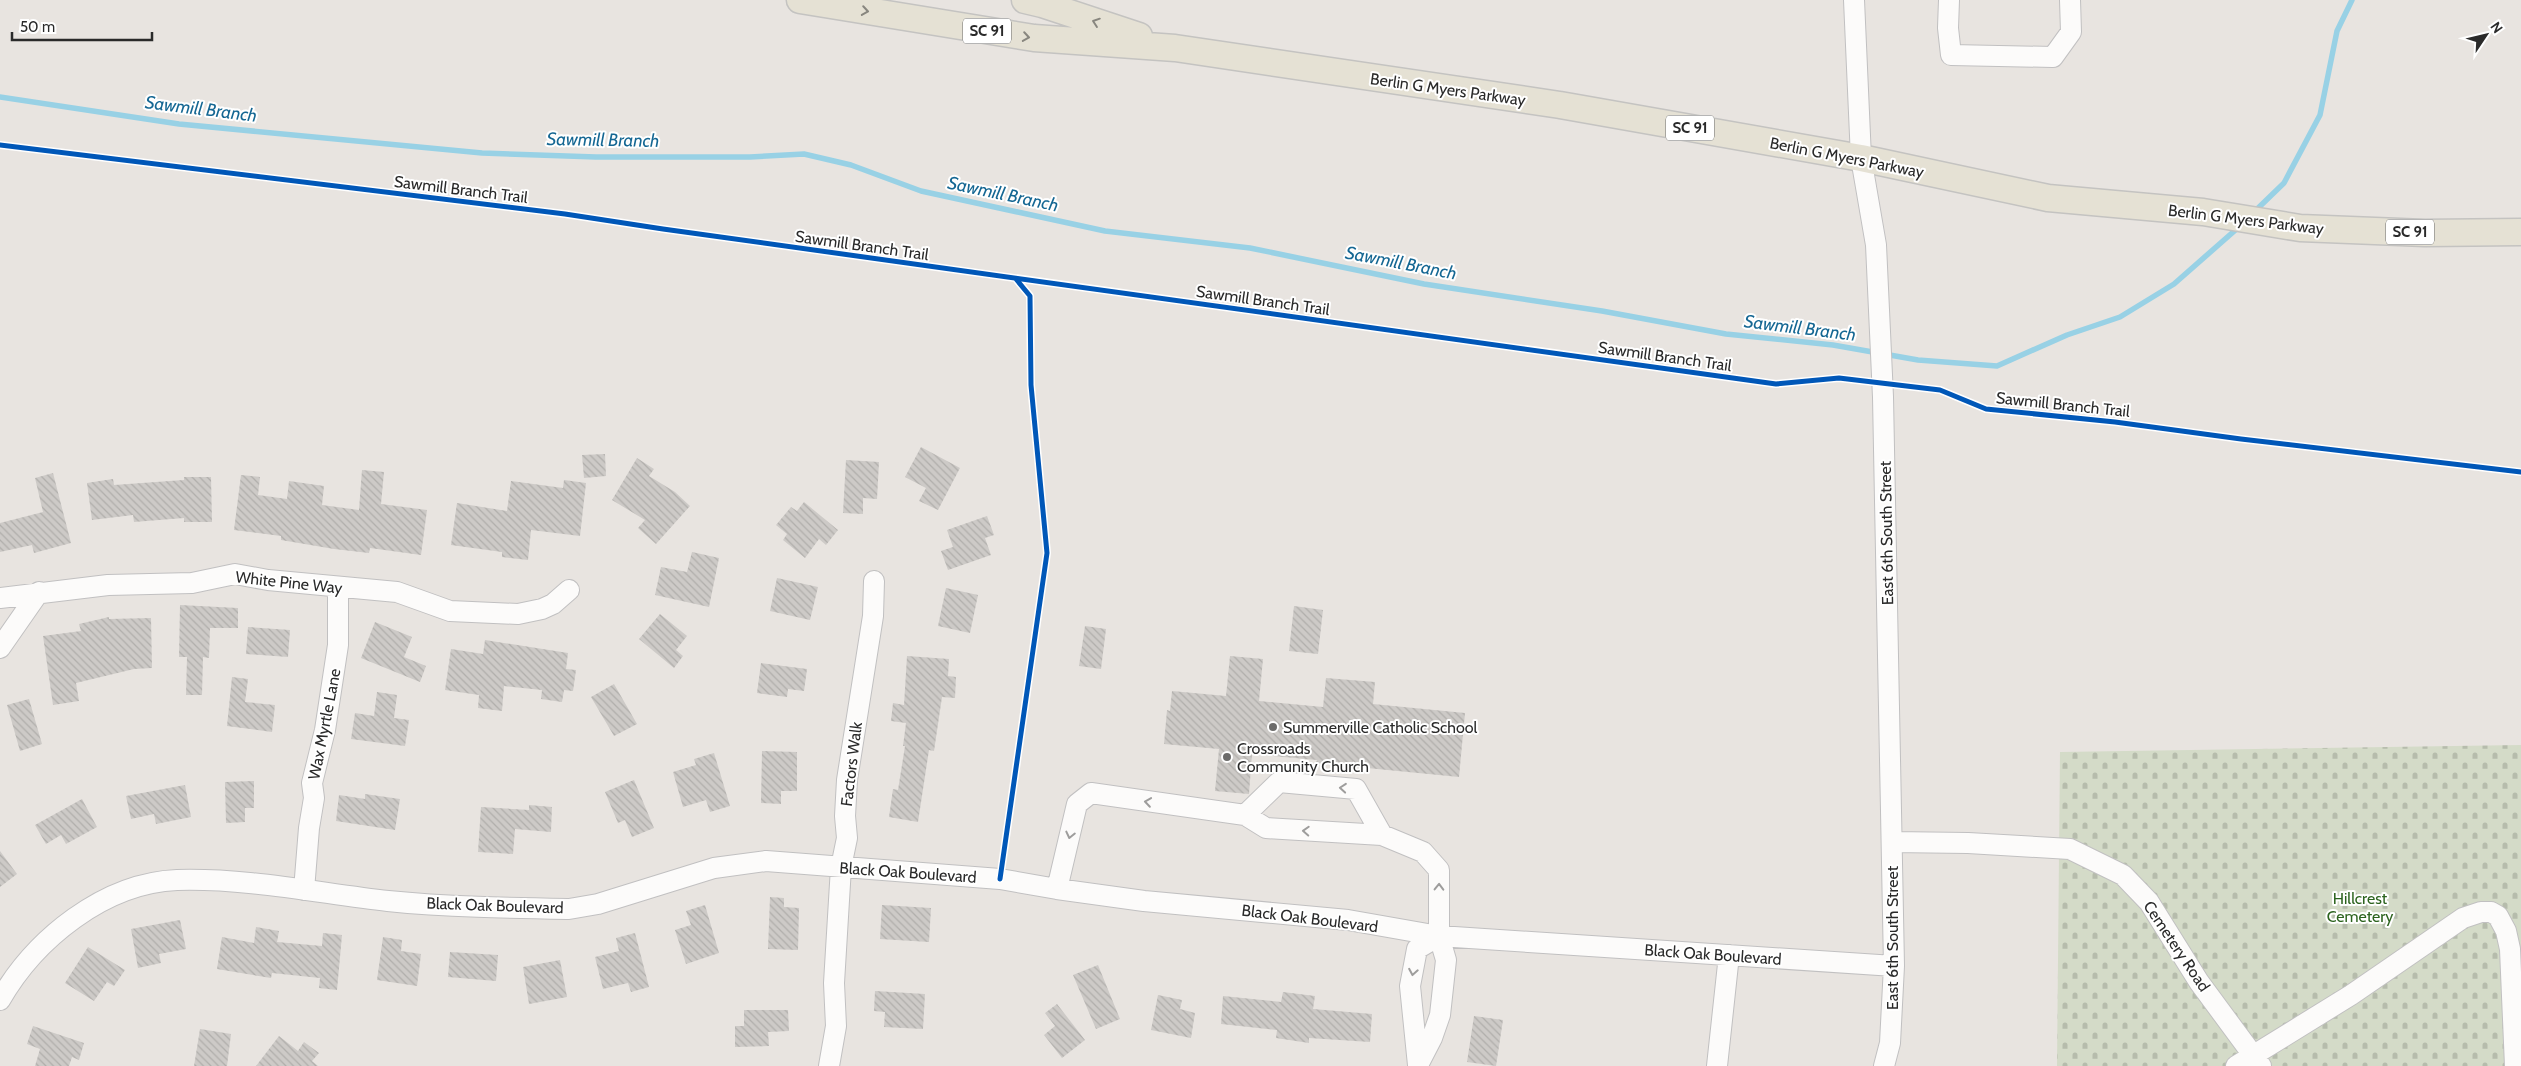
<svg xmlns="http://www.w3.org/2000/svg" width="2521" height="1066" font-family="Cabin,sans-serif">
  <defs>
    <pattern id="cemetery-stones" width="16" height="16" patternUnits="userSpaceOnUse" patternTransform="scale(1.25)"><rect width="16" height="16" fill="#d4dbc8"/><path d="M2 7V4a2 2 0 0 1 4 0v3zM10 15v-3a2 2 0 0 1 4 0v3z" fill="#b6bcac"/></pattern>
    <pattern id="building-back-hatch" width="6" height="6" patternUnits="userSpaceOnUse" patternTransform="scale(1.25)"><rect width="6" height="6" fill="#cdcac7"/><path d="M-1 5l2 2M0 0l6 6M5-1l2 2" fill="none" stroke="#b0aeab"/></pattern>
  </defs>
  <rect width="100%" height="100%" fill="#e8e4e0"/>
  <path fill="url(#cemetery-stones)" d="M2521 745V1066H2057L2060 752Z"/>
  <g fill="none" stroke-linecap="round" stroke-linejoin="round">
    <path stroke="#98d1e5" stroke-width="5.5" d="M0 97 179 124 482 153 596 157H750L804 154 851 165 921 191 1105 231 1250 248 1424 284 1602 311 1726 334 1833 345 1918 360 1997 366 2067 335 2120 317 2174 284 2240 226
      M2254 212 2284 183 2320 115 2337 31 2352 0"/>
  </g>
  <path fill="url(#building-back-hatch)" d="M921 447 960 468 938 510 919 501 926 488 905 477Z
    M605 454 606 476 584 478 582 455Z
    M637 458 654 469 649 476 675 492 690 506 656 544 638 528 645 520 612 500Z
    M846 460 879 462 877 499 863 498V514L843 513Z
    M362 470 384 472 381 504 427 510 421 555 370 548 369 553 334 549 281 540V536L234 530 241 475 260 477 258 495 287 499 289 481 324 486 322 505 359 510Z
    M53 473 71 543 34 553 32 545 0 552V523L43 512 35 478Z
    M184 477H211L212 522H184V518L134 522 133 515 92 520 87 483 113 479 114 485 184 480Z
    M564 480 586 483 580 536 531 530 528 560 502 557V552L451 545 457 503 507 511 511 481 563 488Z
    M804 502 838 530 826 545 819 539 805 558 783 540 787 534 776 525 791 507 797 511Z
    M987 516 994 535 985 538 991 555 948 570 941 551 953 547 947 530Z
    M692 552 719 558 709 607 655 595 661 567 687 572Z
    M777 578 818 587 810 620 770 611Z
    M946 588 978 595 970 633 938 626Z
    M180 605 238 608V628H210L209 658 203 657 202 695H186L187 657H179Z
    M1294 606 1323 610 1318 654 1289 651Z
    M660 614 687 636 676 650 683 656 674 668 639 639Z
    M109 617V619L151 618 152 668 134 669 76 683 79 701 53 705 43 636 81 631 79 624Z
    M375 622 412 637 404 657 426 666 420 682 361 658Z
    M1085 626 1106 629 1101 669 1079 666Z
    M248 627 290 630 288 657 246 654Z
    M485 640 568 653 566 669 576 670 573 691 564 690 562 702 541 699 542 690 504 686 502 711 478 708 479 695 445 690 451 649 483 654Z
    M907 656 949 659 948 676 956 677 955 698 942 697 934 751 929 750 918 822 889 817 893 789 898 790 905 746H903L906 723 891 721 893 703 904 705Z
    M1230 656 1263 659 1259 701 1323 707 1326 678 1375 682 1373 704 1465 713 1459 777 1316 763 1317 760 1252 754 1249 794 1215 791 1219 749 1164 744 1167 710 1170 711 1172 691 1226 696Z
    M761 663 807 669 804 691 788 689 787 697 757 693Z
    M232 677 248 679 245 702 275 705 272 732 227 726Z
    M614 684 637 724 614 736 591 697Z
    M377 692 397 695 394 718 409 720 405 746 351 739 355 713 374 716Z
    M29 699 42 744 20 751 7 705Z
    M762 751 797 752V791H781V804L761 803Z
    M714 753 730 806 710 812 706 800 683 807 673 772 696 765 694 759Z
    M634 780 654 828 632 837 625 820 618 823 605 792Z
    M254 781V808H245V822L226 823 225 782Z
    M185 785 191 817 156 824 154 814 131 819 126 796Z
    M365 794 400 799 395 830 336 821 339 795 365 799Z
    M82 799 97 827 66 844 61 835 46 844 35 825Z
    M529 805 552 807 551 832 515 829 513 854 478 852 481 807 529 810Z
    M0 851 17 874 0 887Z
    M770 897 784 898V907L799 908 798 950 768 949Z
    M705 905 719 953 686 964 675 930 691 925 686 911Z
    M882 905 931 908 929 942 880 939Z
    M180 920 186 949 159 954 161 963 138 968 131 929Z
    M256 927 279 931 277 942 322 946 323 933 342 935 337 990 319 988 320 978 272 973 271 978 217 969 222 937 254 943Z
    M635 933 649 987 631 992 628 983 603 989 595 957 619 951 616 938Z
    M383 937 402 940 401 951 421 954 417 986 377 980Z
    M88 947 125 970 114 986 107 982 94 1001 65 983Z
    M450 952 498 955 496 981 448 977Z
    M560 960 567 997 529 1004 523 967Z
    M1098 965 1120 1019 1096 1029 1073 975Z
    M875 991 925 994 923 1029 884 1027 885 1012 874 1011Z
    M1283 992 1315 996 1313 1009 1372 1014 1370 1042 1309 1038V1043L1276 1038 1277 1030 1221 1024 1223 996 1281 1002Z
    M1158 995 1182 1000 1180 1009 1195 1013 1191 1038 1151 1030Z
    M1057 1004 1085 1040 1062 1058 1044 1035 1055 1026 1045 1013Z
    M744 1010H788L789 1031 768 1032 769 1046 735 1047V1026H744Z
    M1474 1016 1503 1020 1496 1066 1467 1062Z
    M33 1026 84 1043 79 1060 72 1057 69 1066H35L40 1049 27 1044Z
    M200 1029 231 1034 227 1066H194Z
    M279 1036 298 1051 304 1042 319 1053 312 1061 318 1066H256Z"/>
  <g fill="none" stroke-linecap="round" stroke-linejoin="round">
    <defs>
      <path id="minor" d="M1854 0 1861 158 1876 245 1883 397 1894 966 1890 1043 1884 1066
        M1949 0 1948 28 1951 55 2053 57 2071 32 2070 0
        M0 598 108 585 192 583 235 574 268 580 397 592 450 611 518 614 542 609 553 604 569 590
        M0 648 39 592
        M1245 815 1279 782 1356 789 1382 835
        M1892 842 1968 843 2070 849 2123 875 2149 902 2199 982 2261 1066
        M1057 889 1077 804 1091 793 1245 815 1266 828 1382 835 1423 852 1439 870V936L1446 960 1440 1015 1432 1038 1418 1065 1410 986 1417 949 1439 936
        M304 890 309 828 314 798 312 783 325 730 338 645V587
        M0 1000C35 939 104 883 177 880 248 878 318 893 388 901 447 907 509 908 569 909L598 904 714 868 766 861 1000 879 1057 889 1144 901 1348 920 1439 936 1894 966
        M829 1066 836 1026 834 983 841 867 847 838 845 816 847 780 873 616 874 581
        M1717 1066 1729 955
        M2236 1066 2351 995 2463 918 2481 912H2491L2498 916 2506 931 2510 949 2515 1066"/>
      <path id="major" d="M800 0 1034 38 1175 48 1560 105 1861 158 2048 198 2203 212 2300 228 2425 233 2521 232
        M1025 0 1042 4 1139 36"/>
    </defs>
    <use href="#minor" stroke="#c1c0c1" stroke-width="22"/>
    <use href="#major" stroke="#c4c3c1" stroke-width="29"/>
    <use href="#minor" stroke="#fcfbfa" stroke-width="20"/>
    <use href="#major" stroke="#e5e1d4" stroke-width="26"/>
    <defs>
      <path id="cycleway" d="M0 145 565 214 663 229 1776 384 1839 378 1940 390 1986 409 2115 422 2241 439 2521 472
        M1000 879 1047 553 1031 385 1030 296 1016 279"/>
    </defs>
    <use href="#cycleway" stroke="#fff" stroke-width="8"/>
    <use href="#cycleway" stroke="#0057b8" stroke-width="5"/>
  </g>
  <defs><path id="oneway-chevron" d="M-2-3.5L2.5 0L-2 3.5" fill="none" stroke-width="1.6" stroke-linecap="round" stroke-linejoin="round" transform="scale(1.25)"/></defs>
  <g stroke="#88867f">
    <use href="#oneway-chevron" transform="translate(865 11) rotate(9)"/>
    <use href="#oneway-chevron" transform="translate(1096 22) rotate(-161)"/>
    <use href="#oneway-chevron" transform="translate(1026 37) rotate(9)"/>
  </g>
  <g stroke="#9e9d9c">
    <use href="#oneway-chevron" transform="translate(1343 788) rotate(-175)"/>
    <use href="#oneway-chevron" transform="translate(1148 802) rotate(-172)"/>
    <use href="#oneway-chevron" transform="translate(1306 831) rotate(-177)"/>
    <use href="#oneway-chevron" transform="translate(1070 835) rotate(103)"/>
    <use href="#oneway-chevron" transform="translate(1439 887) rotate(-89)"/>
    <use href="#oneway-chevron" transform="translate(1413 972) rotate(100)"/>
  </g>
  <g fill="#6c6b6a" stroke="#fff" stroke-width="2">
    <circle cx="1273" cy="727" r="5"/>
    <circle cx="1227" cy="757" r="5"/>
  </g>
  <g text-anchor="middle" stroke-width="4" stroke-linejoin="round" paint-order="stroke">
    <g fill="#fff" stroke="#6a6a6a" stroke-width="1">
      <rect x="963" y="18.5" width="48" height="25" rx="4"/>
      <rect x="1666" y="115.5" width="48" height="25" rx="4"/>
      <rect x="2386" y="219.5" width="48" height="25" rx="4"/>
    </g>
    <g font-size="15" font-weight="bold" fill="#2a2a2a">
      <text x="987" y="36">SC 91</text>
      <text x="1690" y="133">SC 91</text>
      <text x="2410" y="237">SC 91</text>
    </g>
    <g font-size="16" fill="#2a2a2a" stroke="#fff">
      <text transform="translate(1448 89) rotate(8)" y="6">Berlin G Myers Parkway</text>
      <text transform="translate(1847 157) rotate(11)" y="6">Berlin G Myers Parkway</text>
      <text transform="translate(461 189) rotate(7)" y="6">Sawmill Branch Trail</text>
      <text transform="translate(2246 219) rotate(7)" y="6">Berlin G Myers Parkway</text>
      <text transform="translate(862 245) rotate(8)" y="6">Sawmill Branch Trail</text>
      <text transform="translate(1263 300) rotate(8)" y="6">Sawmill Branch Trail</text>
      <text transform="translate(1665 356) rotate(8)" y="6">Sawmill Branch Trail</text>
      <text transform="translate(2063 404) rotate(6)" y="6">Sawmill Branch Trail</text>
      <text transform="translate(1886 533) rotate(-91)" y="6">East 6th South Street</text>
      <text transform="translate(289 582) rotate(6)" y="6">White Pine Way</text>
      <text transform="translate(324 724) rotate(-79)" y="6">Wax Myrtle Lane</text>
      <text transform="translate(851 764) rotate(-83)" y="6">Factors Walk</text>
      <text transform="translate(908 872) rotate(4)" y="6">Black Oak Boulevard</text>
      <text transform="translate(495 905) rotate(2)" y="6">Black Oak Boulevard</text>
      <text transform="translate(1310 918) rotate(7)" y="6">Black Oak Boulevard</text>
      <text transform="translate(1892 938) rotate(-90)" y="6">East 6th South Street</text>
      <text transform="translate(2177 946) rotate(56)" y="6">Cemetery Road</text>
      <text transform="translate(1713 954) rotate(4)" y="6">Black Oak Boulevard</text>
    </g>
    <g font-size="16" fill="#2a2a2a" stroke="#fff" text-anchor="start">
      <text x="1283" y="733">Summerville Catholic School</text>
      <text x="1237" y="754">Crossroads<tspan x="1237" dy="18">Community Church</tspan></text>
    </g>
    <g font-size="16" fill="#2c631e" stroke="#fff">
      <text x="2360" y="904">Hillcrest<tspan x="2360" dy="18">Cemetery</tspan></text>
    </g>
    <g font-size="18" font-style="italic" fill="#156793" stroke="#fff">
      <text transform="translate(201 109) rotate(7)" y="6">Sawmill Branch</text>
      <text transform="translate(603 140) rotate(1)" y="6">Sawmill Branch</text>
      <text transform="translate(1003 194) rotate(12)" y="6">Sawmill Branch</text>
      <text transform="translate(1401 263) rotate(11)" y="6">Sawmill Branch</text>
      <text transform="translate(1800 328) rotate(7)" y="6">Sawmill Branch</text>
    </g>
  </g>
  <g transform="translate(2486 35) rotate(55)" stroke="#ffffff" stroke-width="4" paint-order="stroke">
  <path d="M0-4L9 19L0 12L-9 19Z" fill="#2a2a2a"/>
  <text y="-8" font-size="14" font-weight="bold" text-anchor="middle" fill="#2a2a2a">N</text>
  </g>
  <path d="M12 32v8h140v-8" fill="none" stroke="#2a2a2a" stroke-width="2.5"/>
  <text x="20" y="32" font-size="15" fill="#2a2a2a" stroke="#ffffff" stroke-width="4" paint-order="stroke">50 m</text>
</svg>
